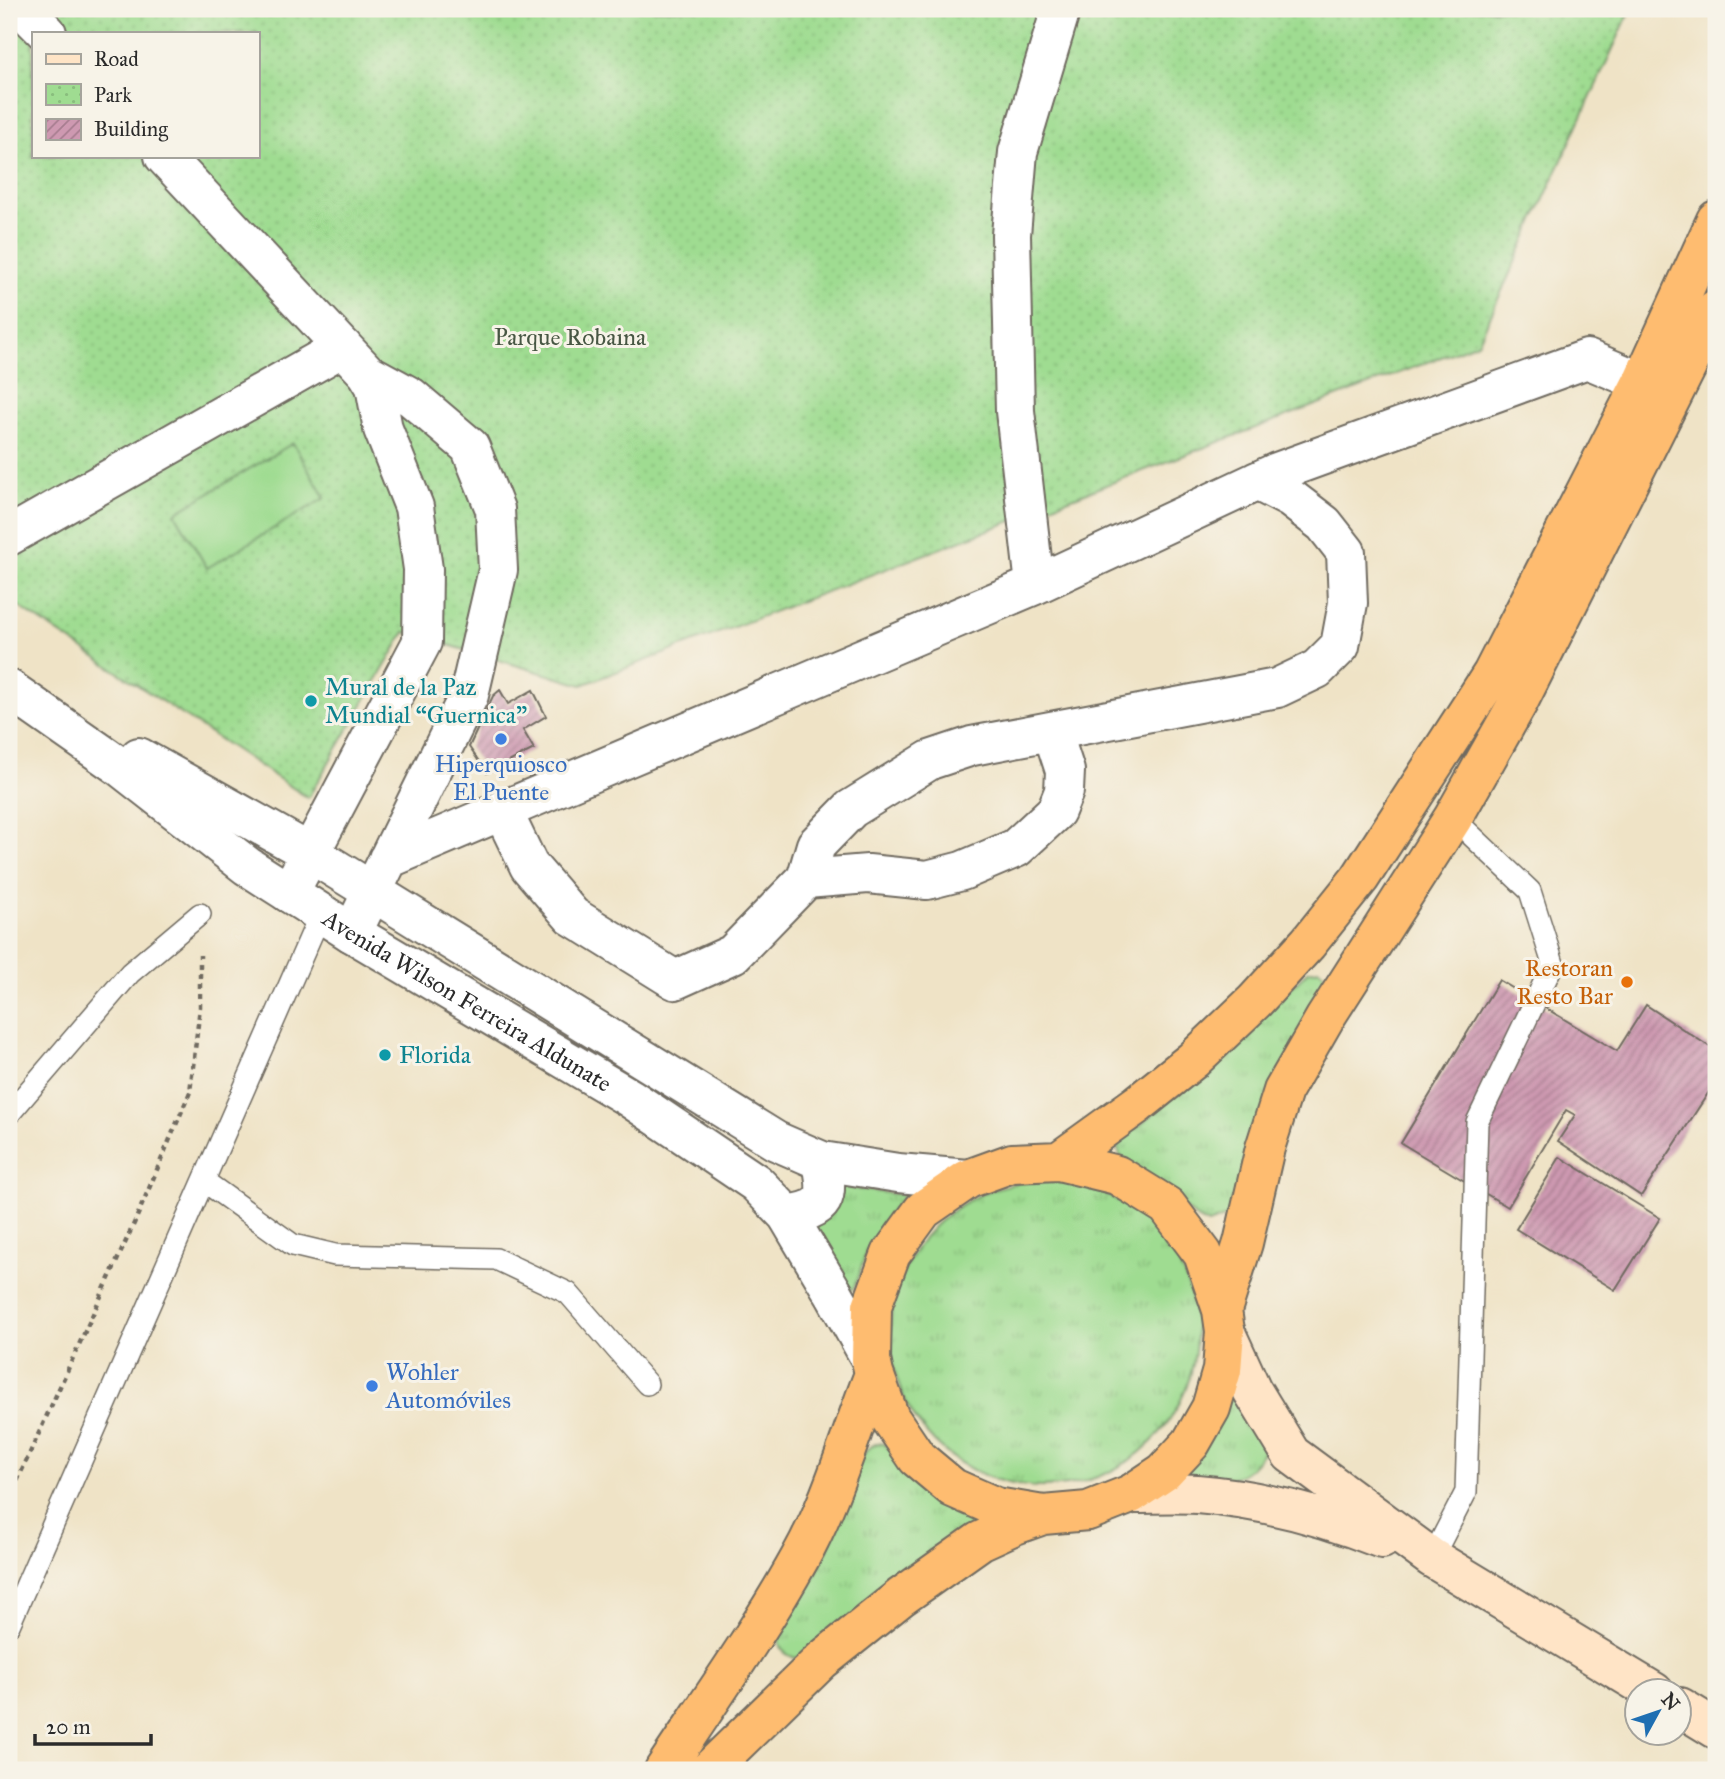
<svg xmlns="http://www.w3.org/2000/svg" width="1725" height="1779" font-family="'IM FELL Great Primer',serif">
  <defs>
    <pattern id="grass-tufts" width="24" height="20" patternUnits="userSpaceOnUse" patternTransform="scale(1.75)"><rect width="24" height="20" fill="#9fdc91"/><path d="M3 7l-1-3M5 7V3M7 7l1-3M15 17l-1-3M17 17v-4M19 17l1-3" fill="none" stroke="#89bd7d"/></pattern>
    <pattern id="park-dots" width="8" height="8" patternUnits="userSpaceOnUse" patternTransform="scale(1.75)"><rect width="8" height="8" fill="#9fdc91"/><path d="M2 2h.1M6 6h.1" fill="none" stroke="#89bd7d" stroke-width="1.8" stroke-linecap="round"/></pattern>
    <pattern id="building-hatch" width="6" height="6" patternUnits="userSpaceOnUse" patternTransform="scale(1.75)"><rect width="6" height="6" fill="#ce99b1"/><path d="M-1 1l2-2M0 6l6-6M5 7l2-2" fill="none" stroke="#a77d90"/></pattern>
  </defs>
  <rect width="100%" height="100%" fill="#f7f3e8"/>
  <filter id="ink" filterUnits="userSpaceOnUse"><feTurbulence type="fractalNoise" baseFrequency=".0143" numOctaves="2"/><feDisplacementMap in="SourceGraphic" scale="14" xChannelSelector="R" yChannelSelector="G"/><feConvolveMatrix kernelMatrix="1 2 1 2 8 2 1 2 1" color-interpolation-filters="sRGB"/></filter>
  <filter id="wash" filterUnits="userSpaceOnUse"><feTurbulence type="fractalNoise" baseFrequency=".00686" numOctaves="4" result="noise"/><feDisplacementMap in="SourceGraphic" scale="28" xChannelSelector="R" yChannelSelector="G"/><feGaussianBlur stdDeviation="1.57" result="paint"/><feColorMatrix in="noise" values="0 0 0 0 0 0 0 0 0 0 0 0 0 0 0 0 0 1.4 0 .05"/><feComposite in="paint" operator="in"/></filter>
  <g filter="url(#wash)">
    <rect width="100%" height="100%" fill="#efe3c6"/>
    <path fill="url(#grass-tufts)" stroke="#65845e" stroke-width="2" d="M1319 969 1326 976 1327 986 1232 1207 1227 1217 1208 1224 1198 1219 1121 1158 1117 1147 1119 1142 1192 1082 1308 971Z
      M890 1334a153 153 0 1 1 306 0a153 153 0 1 1-306 0Z
      M840 1187 904 1195 884 1220 866 1254 854 1288 850 1290 813 1225Z
      M1229 1383 1265 1449C1243 1486 1226 1479 1188 1476L1185 1470Z
      M877 1443 884 1444 975 1513V1528L806 1655 795 1658C784 1654 776 1647 780 1634 785 1618 808 1589 816 1573 826 1554 834 1533 842 1513 850 1492 854 1453 877 1443Z"/>
    <path fill="url(#park-dots)" stroke="#65845e" stroke-width="2" fill-rule="evenodd" d="M9 9H1631L1478 343 582 685 405 632 308 798 9 600ZM33 33H257V156H33Z"/>
    <path fill="#9fdc91" stroke="#65845e" stroke-width="2" d="M293 443 325 498 207 568 175 513Z"/>
    <g id="blocks">
      <path fill="url(#building-hatch)" d="M500 690 508 704 533 690 546 716 523 730 534 749 487 773 469 747 493 696Z
        M1499 980 1617 1051 1646 1005 1716 1051V1081L1641 1196 1558 1141 1575 1115 1566 1110 1508 1207 1401 1143Z
        M1560 1157 1660 1218 1615 1290 1516 1229Z"/>
    </g>
  </g>
  <g filter="url(#ink)">
    <use href="#blocks" fill-opacity="0" stroke="#706b61" stroke-width="2"/>
    <g fill="none" stroke-linecap="round" stroke-linejoin="round">
      <defs>
        <path id="service" d="M9 1114 130 973 200 914
          M204 1181 293 1245 335 1255 496 1259 568 1293 647 1384
          M1432 1558 1466 1492 1477 1122 1553 964 1530 891 1453 818
          M9 1625 321 913"/>
        <path id="minor" d="M23 9 47 33
          M164 156 367 373 375 386 383 429 414 507 423 569 422 642 289 893
          M9 536 343 347
          M1035 585 1015 411 1011 235 1018 152 1061 9
          M502 810 529 866 572 916 675 980 733 954 806 879 816 845 851 809 930 760 972 746 1277 688 1317 669 1340 646 1348 603 1346 552 1324 524 1290 498 1257 481
          M388 859 1035 585 1277 472 1587 359 1642 382
          M806 879 868 874 927 880 962 871 1016 848 1056 811 1064 791 1065 771 1052 731
          M352 933 469 695 498 570 495 509 470 447 411 397 367 373"/>
        <g id="tertiary">
          <path id="s1" d="M9 689 119 766 247 866 352 933 630 1098 756 1183 787 1215 834 1294 871 1360"/>
          <path d="M139 757 310 853 776 1141 822 1161 898 1173 968 1179"/>
          <path d="M787 1215C827 1209 829 1199 822 1161"/>
        </g>
        <path id="secondary" d="M1225 1331 1252 1390 1291 1454 1432 1558 1654 1692
          M1131 1494C1153 1494 1175 1493 1197 1494 1260 1499 1324 1516 1382 1539
          M1680 1707 1716 1729"/>
        <path id="trunk" d="M1059 1161 1138 1104 1193 1060 1255 1001 1308 943 1360 878 1492 674 1642 382 1716 220
          M1222 1310 1243 1243 1265 1148 1283 1091 1325 1018 1453 818 1519 701 1716 309
          M664 1770C710 1700 759 1632 800 1558 832 1501 850 1435 874 1374
          M709 1770 822 1660 901 1597 980 1541 1015 1525 1043 1515 1088 1511 1131 1494 1164 1472 1191 1443 1211 1408 1222 1370 1225 1331 1222 1310 1203 1254 1167 1206 1117 1175 1059 1161 1012 1163 968 1179 923 1210 891 1254 872 1306 871 1360 874 1374 890 1418 917 1458 953 1488 996 1507 1043 1515"/>
      </defs>
      <use href="#service" stroke="#706b61" stroke-width="24"/>
      <use href="#minor" stroke="#706b61" stroke-width="42"/>
      <use href="#tertiary" stroke="#706b61" stroke-width="42"/>
      <use href="#secondary" stroke="#706b61" stroke-width="42"/>
      <use href="#trunk" stroke="#706b61" stroke-width="42"/>
      <path stroke="#706b61" stroke-width="4.5" stroke-dasharray="5 5" stroke-linecap="butt" d="M9 1499 136 1219 190 1092 200 1007V955"/>
      <use href="#service" stroke="#fff" stroke-width="21"/>
      <use href="#minor" stroke="#fff" stroke-width="38"/>
      <use href="#tertiary" stroke="#fff" stroke-width="38"/>
      <use href="#secondary" stroke="#ffe4c6" stroke-width="38"/>
      <use href="#trunk" stroke="#febc70" stroke-width="38"/>
    </g>
  </g>
  <g fill="#0f9aa8" stroke="#f7f3e8" stroke-width="2.5">
    <circle cx="311" cy="701" r="7"/>
    <circle cx="385" cy="1055" r="7"/>
  </g>
  <g fill="#3f7fe0" stroke="#f7f3e8" stroke-width="2.5">
    <circle cx="501" cy="739" r="7"/>
    <circle cx="372" cy="1386" r="7"/>
  </g>
  <circle fill="#e8710a" stroke="#f7f3e8" stroke-width="2.5" cx="1627" cy="982" r="7"/>
  <g text-anchor="middle" stroke-width="6" stroke-linejoin="round" paint-order="stroke">
    <g font-size="24" fill="#485744" stroke="#f7f3e8">
      <text x="570" y="345">Parque Robaina</text>
    </g>
    <g font-size="24" fill="#0d838f" stroke="#f7f3e8" text-anchor="start">
      <text x="325" y="695">Mural de la Paz<tspan x="325" dy="28">Mundial “Guernica”</tspan></text>
      <text x="399" y="1063">Florida</text>
    </g>
    <g font-size="24" fill="#366cbe" stroke="#f7f3e8">
      <text x="501" y="772">Hiperquiosco<tspan x="501" dy="28">El Puente</tspan></text>
      <text x="386" y="1380" text-anchor="start">Wohler<tspan x="386" dy="28">Automóviles</tspan></text>
    </g>
    <g font-size="24" fill="#c56008" stroke="#f7f3e8" text-anchor="end">
      <text x="1613" y="976">Restoran<tspan x="1613" dy="28">Resto Bar</tspan></text>
    </g>
    <g font-size="24" fill="#2b2b2b" stroke="#f7f3e8">
      <text dy="8" stroke="none"><textPath href="#s1" startOffset="555">Avenida Wilson Ferreira Aldunate</textPath></text>
    </g>
  </g>
  <rect width="1725" height="1779" fill="none" stroke="#f7f3e8" stroke-width="35"/>
  <rect x="32" y="32" width="228" height="126" fill="#f7f3e8" stroke="#a5a39c" stroke-width="2"/>
  <rect x="46" y="54" width="35" height="10" fill="#ffe4c6" stroke="#a5a39c" stroke-width="2"/>
  <text x="94" y="66" font-size="21" fill="#2b2b2b">Road</text>
  <rect x="46" y="84" width="35" height="21" fill="url(#park-dots)" stroke="#a5a39c" stroke-width="2"/>
  <text x="94" y="102" font-size="21" fill="#2b2b2b">Park</text>
  <rect x="46" y="119" width="35" height="21" fill="url(#building-hatch)" stroke="#a5a39c" stroke-width="2"/>
  <text x="94" y="136" font-size="21" fill="#2b2b2b">Building</text>
  <g transform="translate(1658 1712) rotate(50)"><circle r="33" fill="#f7f3e8" stroke="#a5a39c" stroke-width="2"/>
  <path d="M0-5L12 26L0 18L-12 26Z" fill="#1f6fb2"/>
  <text y="-10" font-size="19" font-weight="bold" text-anchor="middle" fill="#2b2b2b">N</text>
  </g>
  <path d="M35 1734v10h116v-10" fill="none" stroke="#2b2b2b" stroke-width="3.5"/>
  <text x="46" y="1734" font-size="21" fill="#2b2b2b" stroke="#f7f3e8" stroke-width="5" paint-order="stroke">20 m</text>
</svg>
